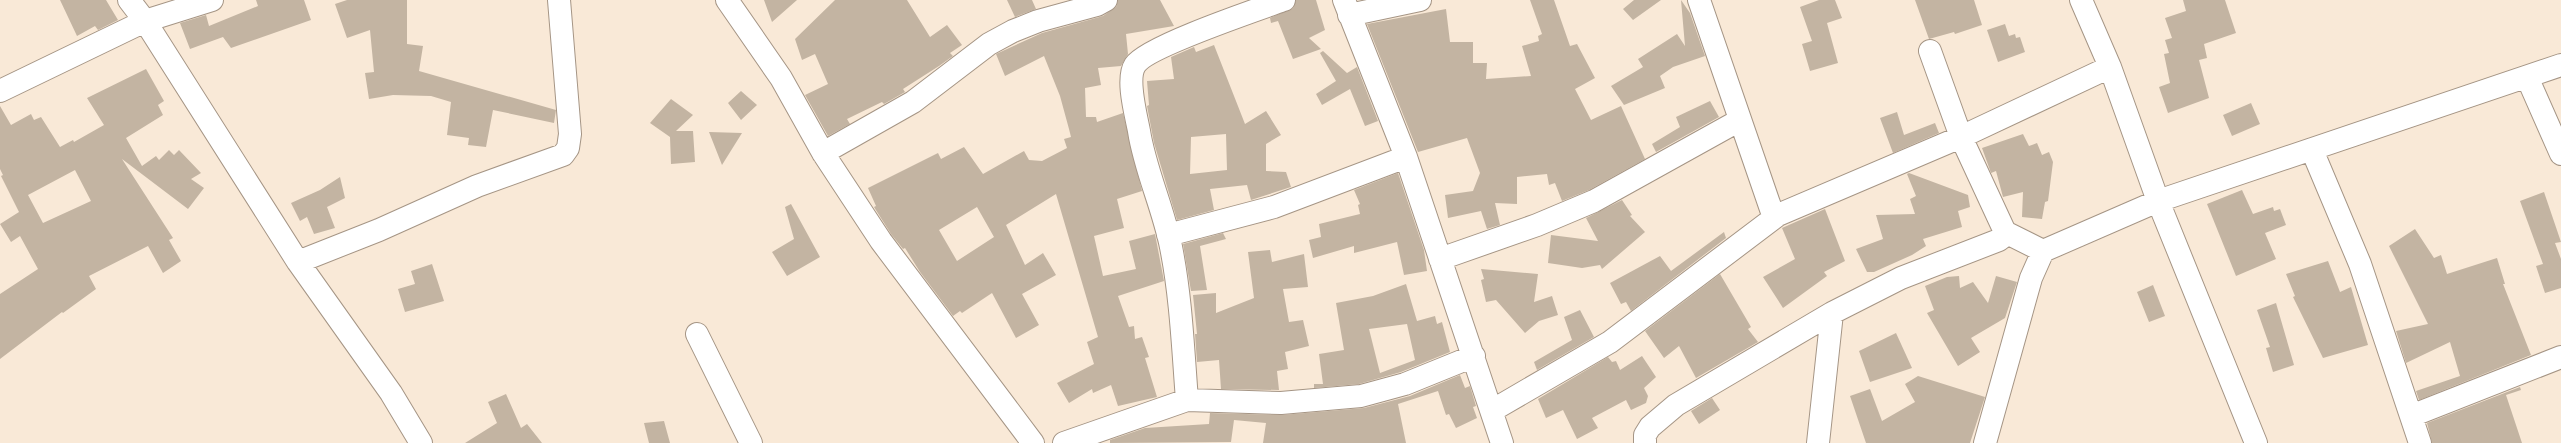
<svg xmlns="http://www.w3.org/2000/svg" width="2561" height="443" font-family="'Work Sans',sans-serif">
  <rect width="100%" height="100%" fill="#f9e9d7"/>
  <path fill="#c3b4a2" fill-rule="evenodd" d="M60 0H106L118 20 98 30 95 26 77 36Z
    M256 0H304L311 20 231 48 223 37 190 49 180 23 206 15 209 26 258 6Z
    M347 0H407V44L423 46 419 71 556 110 554 123 493 110 486 147 468 145 469 138 447 135 451 102 431 96 393 95 369 99 365 73 374 72 370 30 347 38 335 4Z
    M764 0H797L772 22Z
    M835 0H907L930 37 947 25 962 45 950 53 953 56 939 66 903 89 905 92 884 104 882 102 847 119 850 124 828 136 805 95 828 84 815 54 802 60 795 39Z
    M1007 0H1032L1036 9 1015 17Z
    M1118 0H1160L1174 26 1126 34 1128 54 1121 66 1098 68 1101 85 1085 88 1086 117H1096L1097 122 1123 113 1142 191 1117 199 1124 228 1094 236 1103 276 1136 269 1129 241 1155 234 1164 281 1118 296 1129 327 1134 326 1135 339 1142 337 1149 357 1145 358 1157 397 1118 406 1111 385 1093 393 1092 389 1069 403 1057 383 1094 364 1087 342 1098 337 1056 194 1006 225 1025 265 1043 253 1056 275 1022 294 1039 325 1016 338 992 293 962 313 960 311 953 316 920 272 905 248 903 249 891 234 874 207 876 206 868 188 938 153 941 159 964 147 983 174 1024 151 1029 160 1042 161 1067 148 1064 139 1071 137 1069 129 1060 96 1044 56 1005 76 996 54 1042 33 1103 16 1116 7ZM977 207 994 237 957 261 939 230Z
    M1296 0H1316L1325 30 1309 38 1321 49 1293 59 1278 21 1271 23 1270 18 1293 8Z
    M1530 0H1554L1570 46 1577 44 1595 78 1575 89 1591 120 1621 106 1645 159 1589 190 1562 201 1555 183 1549 185 1547 174 1517 177V204L1495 203 1500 225 1487 229 1481 211 1448 218 1445 195 1473 191 1480 173 1467 138 1418 152 1367 24 1446 9 1450 42H1473V63H1487L1486 79 1531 76 1522 46 1539 41 1538 36 1542 34Z
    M1634 0H1661L1633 20 1623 9Z
    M1681 0 1690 13 1705 56 1673 67 1660 76 1665 88 1624 105 1611 86 1643 67 1638 59 1677 34 1685 46Z
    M1819 0H1835L1842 18 1827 23 1838 63 1810 71 1802 44 1812 41 1800 7Z
    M1915 0H1974L1982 25 1955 34 1954 32 1929 39Z
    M2183 0H2225L2236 33 2204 44 2207 58 2199 60 2209 98 2168 113 2159 87 2170 83 2164 54 2169 53 2165 40 2172 38 2165 18 2186 11Z
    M2005 24 2009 36 2015 34 2016 38 2020 37 2025 52 1998 62 1987 30Z
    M1214 45 1245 124 1266 111 1281 135 1266 144V171L1286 172 1291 187 1251 200 1247 185 1210 189 1214 210 1177 220 1154 143 1147 106 1149 105 1147 81 1174 79 1171 57 1194 47 1196 52ZM1226 134 1227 170 1190 174 1191 137Z
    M1323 51 1347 73 1357 67 1378 121 1365 126 1350 89 1322 105 1316 94 1336 81 1320 53Z
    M146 69 164 101 158 105 163 115 126 138 142 166 156 156 159 160 169 150 174 155 179 150 201 173 191 179 204 188 188 209 122 159 173 238 169 240 181 261 163 273 148 246 89 276 96 289 63 313 62 312 0 359V294L38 269 20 236 11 242 0 224 19 212 1 176 3 175 0 169V106L11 125 31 114 34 120 41 117 60 147 73 140 74 142 104 125 87 98ZM75 170 91 201 43 223 28 195Z
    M741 91 757 105 741 120 728 103Z
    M671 99 693 115 676 131H693L695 162 671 164 670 137 650 123Z
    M1710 101 1719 117 1656 152 1652 144 1680 127 1676 117Z
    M2251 103 2260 124 2232 136 2223 115Z
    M1897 112 1904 135 1935 123 1939 133 1893 153 1880 118Z
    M709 132 742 133 722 165Z
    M2023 134 2029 146 2037 143 2042 155 2049 152 2053 162 2048 201 2045 202 2042 219 2022 217 2023 192 2003 197 1996 171 1991 173 1982 148Z
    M1398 173 1424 250 1427 271 1404 275 1397 242 1354 253V246L1313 258 1309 240 1321 237 1319 224 1360 214 1358 205 1360 204 1354 190Z
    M1909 173 1968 195 1970 207 1958 211 1962 227 1923 239 1926 246 1912 255 1874 272H1867L1856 249 1883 239 1876 215 1915 214 1910 199 1916 196 1907 174Z
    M340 177 345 198 327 207 335 228 314 234 307 217 300 221 291 203 320 190Z
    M2242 190 2253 214 2273 207 2274 211 2280 209 2286 225 2265 233 2276 259 2236 276 2207 204Z
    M2544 192 2561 242 2555 243 2561 259V288L2545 293 2536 266 2543 264 2520 201Z
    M1622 200 1632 215 1630 216 1645 232 1602 269 1600 265 1582 268 1548 263 1551 235 1598 241 1586 218Z
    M791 204 820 257 787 276 772 252 794 239 785 207Z
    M1825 209 1845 261 1824 272 1827 276 1783 308 1763 277 1795 259 1782 228Z
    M2415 229 2434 258 2441 255 2447 274 2497 258 2505 284H2503L2531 355 2419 400 2416 391 2460 376 2450 342 2406 363 2396 331 2428 324 2389 246Z
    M1724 232 1726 238 1631 311 1626 302 1621 304 1610 283 1660 256 1671 271Z
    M1223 233 1226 239 1200 246 1207 290 1191 291 1183 244Z
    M1270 250 1272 262 1304 254 1308 287 1283 289 1289 322 1303 320 1309 346 1285 352 1288 369 1277 371 1279 390 1221 389 1219 360 1197 362 1195 334H1197L1193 295 1216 293V313L1254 298 1248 252Z
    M2328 261 2340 292 2351 287 2368 345 2323 358 2293 297 2295 296 2286 274Z
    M432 264 444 301 405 312 398 289 415 284 411 271Z
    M1481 269 1538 274 1534 302 1552 296 1558 315 1539 321 1525 333 1496 300 1486 302 1481 280 1484 279Z
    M1720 274 1751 327 1748 329 1758 342 1696 378 1679 346 1664 358 1645 331Z
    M1959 276 1960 288 1973 282 1988 303 1996 276 2017 282 2005 318 1971 338 1980 352 1958 366 1927 313 1934 310 1925 286 1947 277Z
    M1406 284 1417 321 1435 316 1437 324 1442 322 1450 352 1401 372 1359 384 1314 388V384H1323L1319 354 1344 350 1336 303 1373 296ZM1407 324 1415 360 1380 373 1369 329Z
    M2153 285 2165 316 2149 322 2137 292Z
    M2276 303 2294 365 2273 372 2266 348 2270 347 2257 310Z
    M1580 310 1594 337 1537 370 1534 362 1572 340 1564 317Z
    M1896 333 1912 368 1870 382 1859 351Z
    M1642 356 1656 377 1644 388 1648 396 1646 403 1631 410 1626 400 1592 418 1598 428 1577 439 1563 410 1546 418 1538 399 1608 357 1612 362 1616 361 1620 370Z
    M1460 375 1465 388 1470 386 1476 406 1473 407 1477 418 1456 428 1449 414 1446 415 1438 391 1398 404 1406 443H1263L1266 423 1234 420 1231 442 1110 443V440L1145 428 1209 424 1210 413 1282 415 1364 408 1410 396Z
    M1918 376 1985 397 1970 443H1866L1850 396 1870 389 1882 421 1915 402 1905 384Z
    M2520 387 2521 390 2506 395 2522 443H2432L2427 423Z
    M506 394 521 428 527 424 542 443H465L497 423 488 402Z
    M1712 398 1720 410 1699 424 1691 411Z
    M664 421 670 443H649L644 423Z"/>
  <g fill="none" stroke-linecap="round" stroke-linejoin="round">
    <defs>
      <path id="minor" d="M129 0 145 21 298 262 391 393 421 443
        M727 0 781 78 823 153 881 241 1033 443
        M1344 0 1406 157 1502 443
        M1699 0 1774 218
        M2081 0 2110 67 2158 201 2256 443
        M1349 15 1420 0
        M1930 51 1961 137 2005 232 2043 251
        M2527 77 2561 154
        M0 91 145 21 212 0
        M2312 150 2360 264 2420 443
        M823 153 913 102 989 44 1013 31 1038 21 1097 5 1106 0
        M1168 235 1274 207 1406 157
        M1440 259 1537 225 1594 201 1740 120
        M298 262 379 230 477 186 563 155 568 148 570 134 559 0
        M697 334 751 443
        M1187 400C1183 349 1181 297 1171 247 1163 207 1145 170 1139 131 1136 115 1126 79 1135 65 1146 47 1259 9 1284 0
        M1493 410 1610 342 1778 215 1961 137 2110 67
        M2411 416 2561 357
        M1064 443 1187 400 1281 403 1361 396 1405 384 1474 356
        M1645 443V435L1650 427 1676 405 1832 313 1901 278 1999 240 2003 237 2005 232
        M1818 443 1832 313
        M1985 443 2031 278 2043 251 2158 201 2561 65"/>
    </defs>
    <use href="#minor" stroke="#a59585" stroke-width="24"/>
    <use href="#minor" stroke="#fff" stroke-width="22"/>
  </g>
</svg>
